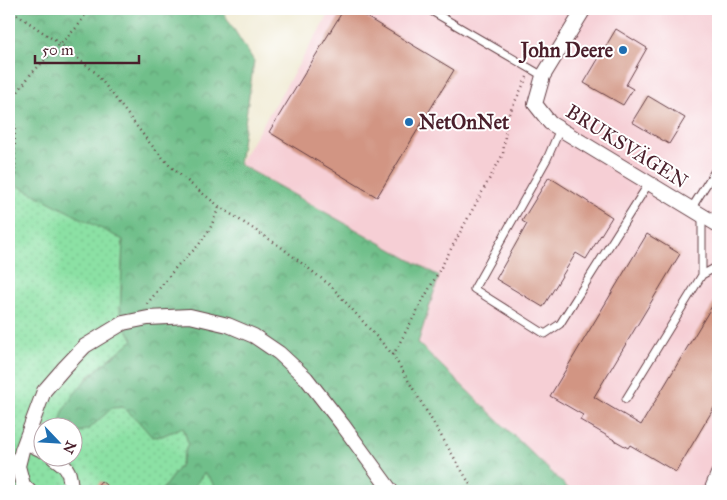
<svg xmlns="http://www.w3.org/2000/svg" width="727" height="500" font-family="'IM FELL Great Primer',serif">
  <defs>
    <pattern id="grass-dots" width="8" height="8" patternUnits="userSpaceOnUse" patternTransform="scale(1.25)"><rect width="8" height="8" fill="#8be1a4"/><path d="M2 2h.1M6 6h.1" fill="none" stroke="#79c18d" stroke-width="1.8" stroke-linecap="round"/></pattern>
    <pattern id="forest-crowns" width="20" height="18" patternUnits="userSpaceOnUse" patternTransform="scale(1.25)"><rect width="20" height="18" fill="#70bf8a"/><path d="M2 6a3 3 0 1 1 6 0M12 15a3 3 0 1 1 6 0" fill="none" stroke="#5e9b71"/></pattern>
  </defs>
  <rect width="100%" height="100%" fill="#fff"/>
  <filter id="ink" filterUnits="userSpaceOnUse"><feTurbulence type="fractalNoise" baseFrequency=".02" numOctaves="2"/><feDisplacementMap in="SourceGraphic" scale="10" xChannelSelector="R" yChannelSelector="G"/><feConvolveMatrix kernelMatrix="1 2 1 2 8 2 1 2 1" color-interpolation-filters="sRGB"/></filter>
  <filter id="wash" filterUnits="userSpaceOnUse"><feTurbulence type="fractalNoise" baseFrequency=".0096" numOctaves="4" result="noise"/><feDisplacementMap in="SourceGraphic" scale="20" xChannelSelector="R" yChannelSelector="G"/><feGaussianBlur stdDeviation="1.12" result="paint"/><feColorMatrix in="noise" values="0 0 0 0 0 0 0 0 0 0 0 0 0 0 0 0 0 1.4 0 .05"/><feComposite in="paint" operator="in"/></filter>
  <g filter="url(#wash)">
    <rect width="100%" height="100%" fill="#eee8ce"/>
    <path fill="#f6cfd5" d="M332 9H718V473L711 491H678L667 484 663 491H571L417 343 239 164Z"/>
    <path fill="url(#grass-dots)" stroke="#6a8068" d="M9 181 123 239 120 317 133 340 88 377 59 426 60 427 42 428V458H72L73 434 89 429 112 407H123L138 420 162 436 183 426 188 443 180 466 161 491H9Z
      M204 472 209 477 218 491H191Z"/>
    <path fill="url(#forest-crowns)" stroke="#5d6f5a" d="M9 9H221L254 61 239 164 439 276 418 343 571 491H218L209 477 204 473 191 491H161L180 466 188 443 183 427 162 436 152 437 138 421 123 407 112 408 89 429 73 434 72 428 60 427C60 395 110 359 133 340L120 317 123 240 9 181Z"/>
    <g id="blocks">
      <path fill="#d29583" d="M344 9H367L363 15 454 70 377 197 269 132Z
        M616 29 647 48 626 85 633 89 623 105 584 83Z
        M648 96 685 118 669 144 632 122Z
        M549 177 612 217 586 259 576 253 543 307 496 279 527 224 522 221Z
        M647 234 680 254 594 397 641 425 718 296V401L676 472 630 445 628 448 580 420 583 415 550 396Z
        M101 481 111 489 109 491H93Z"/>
    </g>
  </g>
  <g filter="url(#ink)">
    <use href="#blocks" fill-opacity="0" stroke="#633d43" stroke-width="1"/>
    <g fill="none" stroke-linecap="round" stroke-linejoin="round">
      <defs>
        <path id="service" d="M428 9 543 76
          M560 129 547 159 474 289 545 334 560 324 649 183
          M691 209 718 166
          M702 216V275L718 266
          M626 399 702 275
          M9 462 20 452"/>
        <path id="minor" d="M584 9 543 76 535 104 550 123 718 225
          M25 442 42 450
          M54 458C70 468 70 474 71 491
          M29 491 23 485 18 466 22 450 44 391 64 368 85 346 123 323 148 318 190 316 228 325 254 336 279 353 306 378 342 424 391 491
          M711 491 718 474"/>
      </defs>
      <use href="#service" stroke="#633d43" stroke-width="9"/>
      <use href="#minor" stroke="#633d43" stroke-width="16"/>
      <path stroke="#633d43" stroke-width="2.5" stroke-dasharray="1 4" stroke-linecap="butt" d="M9 9 60 44 96 73 148 141 170 166 192 185 220 207 281 247 331 286 393 355 474 491
        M147 304 177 266 198 246 210 229 219 207
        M9 345 15 165 14 97 31 74 78 26 89 9
        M393 355 503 154 507 118 527 77
        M9 421 15 429"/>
      <use href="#service" stroke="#fff" stroke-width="7"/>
      <use href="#minor" stroke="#fff" stroke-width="14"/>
    </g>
  </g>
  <g fill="#1f6fb2" stroke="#fff" stroke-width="2">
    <circle cx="623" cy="50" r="5"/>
    <circle cx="409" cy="122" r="5"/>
  </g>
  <g text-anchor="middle" stroke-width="4" stroke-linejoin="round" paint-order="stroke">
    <g font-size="20" font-weight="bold" fill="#4a1f2b" stroke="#fff" text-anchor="end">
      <text x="613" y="57">John Deere</text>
      <text x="419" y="129" text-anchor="start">NetOnNet</text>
    </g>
    <g font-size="20" fill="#4a1f2b" stroke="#fff">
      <text transform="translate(627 146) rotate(32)" y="7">BRUKSVÄGEN</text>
    </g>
  </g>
  <rect width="727" height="500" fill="none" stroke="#fff" stroke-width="30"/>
  <g transform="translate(58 442) rotate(115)"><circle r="24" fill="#ffffff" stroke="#b7a5aa"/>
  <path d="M0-4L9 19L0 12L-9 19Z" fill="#1f6fb2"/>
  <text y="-8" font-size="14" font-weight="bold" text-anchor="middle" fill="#4a1f2b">N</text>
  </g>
  <path d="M35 55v8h104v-8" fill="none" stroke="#4a1f2b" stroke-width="2.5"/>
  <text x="42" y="55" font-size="15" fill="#4a1f2b" stroke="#ffffff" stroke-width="4" paint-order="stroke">50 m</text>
</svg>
